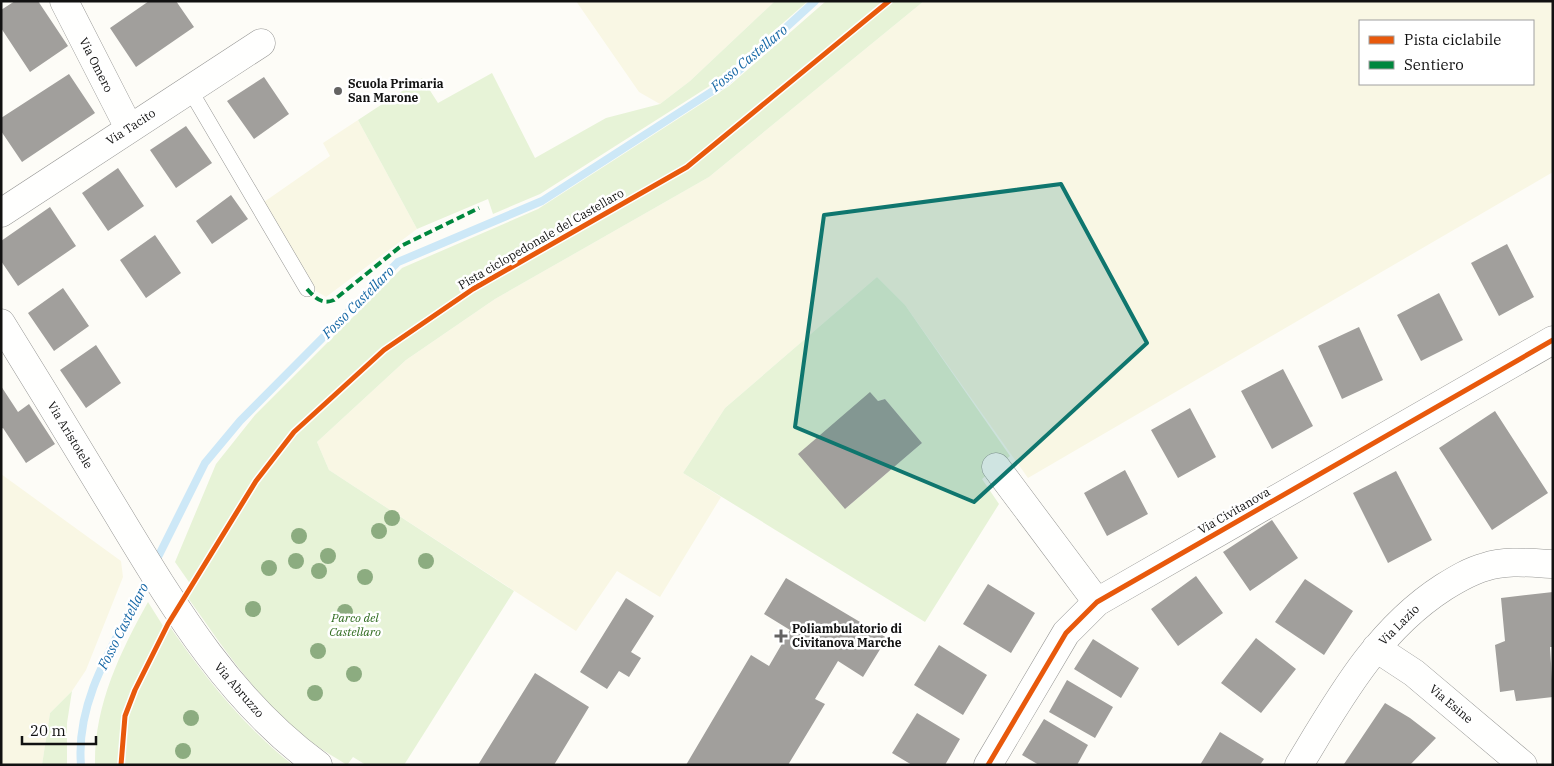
<svg xmlns="http://www.w3.org/2000/svg" width="1554" height="766" font-family="'IBM Plex Serif',serif">
  <rect width="100%" height="100%" fill="#fdfcf7"/>
  <path fill="#f9f7e4" fill-rule="evenodd" d="M576 1H775L690 81 660 104 639 92Z
    M924 1H1553V172L1028 478 905 305 877 277 725 408 683 473 721 497 660 597 617 571 576 631 329 470 317 442 406 360 495 299 709 177ZM1360 21H1533V84H1360Z
    M358 120 417 229 326 297 316 291 264 202 330 156 323 143Z
    M1 474 121 561 123 577 86 670 72 691 50 713 42 765H1Z"/>
  <path fill="#e7f3d7" fill-rule="evenodd" d="M775 1H808L716 82 540 194 493 214 488 199 417 229 358 120 422 78 438 103 492 73 535 158 606 118 660 104 690 81Z
    M826 1H924L709 177 495 299 406 360 317 442 329 470 514 591 404 765H366L353 757 347 765C328 753 307 741 291 726 249 687 218 640 186 595L191 585 175 562 216 464 255 415 402 268 538 209 729 86Z
    M877 277 905 305 1010 456 982 479 999 504 925 622 683 473 725 408ZM870 393 878 401 885 399 922 443 845 509Z
    M148 602 165 629 168 624C203 675 244 727 293 765H95C94 706 120 652 148 602Z
    M72 691 67 723V765H42L50 713Z"/>
  <g fill="none" stroke-linecap="round" stroke-linejoin="round">
    <path stroke="#cde8f7" stroke-width="8" d="M155 563 205 463 240 421 398 262 542 201 725 83 815 1
      M81 765C75 696 120 635 149 575"/>
  </g>
  <path fill="#a19f9c" d="M15 1H38L68 46 30 72 1 28V10Z
    M149 1H176L194 27 136 67 110 28Z
    M69 74 95 113 22 162 1 131V118Z
    M264 77 289 114 254 139 227 101Z
    M186 126 212 163 176 188 150 150Z
    M118 168 144 206 108 231 82 193Z
    M231 195 248 219 212 244 196 221Z
    M50 207 76 246 18 286 1 261V241Z
    M155 235 181 273 146 298 120 260Z
    M1507 244 1534 297 1499 316 1471 263Z
    M63 288 89 326 54 351 28 313Z
    M1439 293 1463 340 1421 361 1397 315Z
    M1359 327 1383 380 1342 399 1318 346Z
    M96 345 121 383 86 408 60 370Z
    M1283 369 1313 426 1272 449 1241 391Z
    M1 386 18 412 29 404 55 444 26 463 3 428 1 429Z
    M870 392 878 401 885 399 922 443 845 509 798 454Z
    M1190 408 1216 457 1178 478 1151 430Z
    M1495 411 1548 493 1492 530 1439 448Z
    M1125 470 1148 514 1107 536 1084 493Z
    M1396 471 1432 540 1388 563 1353 493Z
    M1272 520 1298 558 1250 591 1223 552Z
    M1196 576 1223 613 1178 646 1151 609Z
    M786 578 887 638 863 677 838 661 815 699 825 704 788 765H686L751 655 769 666 790 630 764 614Z
    M1305 579 1353 611 1324 655 1275 622Z
    M988 584 1035 613 1011 653 963 624Z
    M1553 592V647H1550L1553 697 1516 701 1514 690 1500 692 1495 645 1505 641 1501 598Z
    M626 598 654 616 631 652 641 658 629 677 619 671 607 689 580 672Z
    M1256 638 1296 669 1261 713 1221 683Z
    M1093 639 1139 668 1121 698 1074 669Z
    M939 645 987 675 963 715 914 685Z
    M535 673 589 707 554 765H478Z
    M1067 680 1113 707 1095 738 1049 712Z
    M1385 703 1410 718 1436 738 1410 765 1344 764Z
    M917 713 960 739 945 765H912L892 753Z
    M1044 719 1088 745 1077 765H1039L1022 755Z
    M1220 732 1264 759 1260 765H1200Z"/>
  <g fill="none" stroke-linecap="round" stroke-linejoin="round">
    <defs>
      <path id="service" d="M190 90 307 289"/>
      <path id="minor" d="M64 1 129 128
        M1 213 261 43
        M996 467 1097 602
        M1376 648 1414 673 1523 765
        M1299 765C1339 699 1377 630 1444 587 1457 579 1470 571 1485 567 1506 560 1531 563 1553 564"/>
      <path id="tertiary" d="M1 323C40 386 79 450 117 513 174 607 228 699 318 765
        M988 765 1066 633 1097 602 1553 340"/>
    </defs>
    <use href="#service" stroke="#979795" stroke-width="16"/>
    <use href="#minor" stroke="#979795" stroke-width="29"/>
    <use href="#tertiary" stroke="#979795" stroke-width="29"/>
    <use href="#service" stroke="#fffffe" stroke-width="15"/>
    <use href="#minor" stroke="#fffffe" stroke-width="28"/>
    <use href="#tertiary" stroke="#fffffe" stroke-width="28"/>
    <path stroke="#00873e" stroke-width="4" stroke-dasharray="8 4" stroke-linecap="butt" d="M307 289C315 298 322 305 334 300L401 246 479 208"/>
    <defs>
      <path id="cycleway" d="M121 765 125 716 135 690 168 624 256 481 294 432 384 350 473 289 687 167 889 1
        M988 765 1066 633 1097 602 1553 340"/>
    </defs>
    <use href="#cycleway" stroke="#fff" stroke-width="8"/>
    <use href="#cycleway" stroke="#e8590c" stroke-width="5"/>
  </g>
  <g fill="#8cac80">
    <circle cx="392" cy="518" r="8"/>
    <circle cx="379" cy="531" r="8"/>
    <circle cx="299" cy="536" r="8"/>
    <circle cx="328" cy="556" r="8"/>
    <circle cx="296" cy="561" r="8"/>
    <circle cx="426" cy="561" r="8"/>
    <circle cx="269" cy="568" r="8"/>
    <circle cx="319" cy="571" r="8"/>
    <circle cx="365" cy="577" r="8"/>
    <circle cx="253" cy="609" r="8"/>
    <circle cx="345" cy="612" r="8"/>
    <circle cx="318" cy="651" r="8"/>
    <circle cx="354" cy="674" r="8"/>
    <circle cx="315" cy="693" r="8"/>
    <circle cx="191" cy="718" r="8"/>
    <circle cx="183" cy="751" r="8"/>
  </g>
  <path fill="#0f766e" fill-opacity="0.2" stroke="#0f766e" stroke-width="4" stroke-linejoin="round" d="M1061 184 1147 343 974 502 795 427 824 215Z"/>
  <g fill="#646362" stroke="#fff" stroke-width="2">
    <circle cx="338" cy="91" r="5"/>
    <path d="M778.5 628.5h5v5h5v5h-5v5h-5v-5h-5v-5h5z"/>
  </g>
  <g text-anchor="middle" stroke-width="5" stroke-linejoin="round" paint-order="stroke">
    <g font-size="12" fill="#111" stroke="#fff">
      <text transform="translate(96 65) rotate(63)" y="4">Via Omero</text>
      <text transform="translate(131 127) rotate(-33)" y="4">Via Tacito</text>
      <text transform="translate(541 239) rotate(-30)" y="4">Pista ciclopedonale del Castellaro</text>
      <text transform="translate(70 435) rotate(59)" y="4">Via Aristotele</text>
      <text transform="translate(1234 511) rotate(-30)" y="4">Via Civitanova</text>
      <text transform="translate(1399 625) rotate(-45)" y="4">Via Lazio</text>
      <text transform="translate(239 690) rotate(49)" y="4">Via Abruzzo</text>
      <text transform="translate(1451 704) rotate(40)" y="4">Via Esine</text>
    </g>
    <g font-size="12" font-weight="bold" fill="#111" stroke="#fff" text-anchor="start">
      <text x="348" y="88">Scuola Primaria<tspan x="348" dy="14">San Marone</tspan></text>
      <text x="792" y="633">Poliambulatorio di<tspan x="792" dy="14">Civitanova Marche</tspan></text>
    </g>
    <g font-size="12" font-style="italic" fill="#2f6b1f" stroke="#fff">
      <text x="355" y="622">Parco del<tspan x="355" dy="14">Castellaro</tspan></text>
    </g>
    <g font-size="14" font-style="italic" fill="#1768a6" stroke="#fff">
      <text transform="translate(749 58) rotate(-40)" y="5">Fosso Castellaro</text>
      <text transform="translate(358 302) rotate(-45)" y="5">Fosso Castellaro</text>
      <text transform="translate(123 626) rotate(-63)" y="5">Fosso Castellaro</text>
    </g>
  </g>
  <rect width="1554" height="766" fill="none" stroke="#111111" stroke-width="5"/>
  <rect x="1359" y="20" width="175" height="65" fill="#ffffff" stroke="#a0a0a0"/>
  <rect x="1369" y="36" width="25" height="8" fill="#e8590c" stroke="#a0a0a0"/>
  <text x="1404" y="45" font-size="15" fill="#111111">Pista ciclabile</text>
  <rect x="1369" y="61" width="25" height="8" fill="#00873e" stroke="#a0a0a0"/>
  <text x="1404" y="70" font-size="15" fill="#111111">Sentiero</text>
  <path d="M22 736v8h74v-8" fill="none" stroke="#111111" stroke-width="2.5"/>
  <text x="30" y="736" font-size="15" fill="#111111" stroke="#ffffff" stroke-width="4" paint-order="stroke">20 m</text>
</svg>
